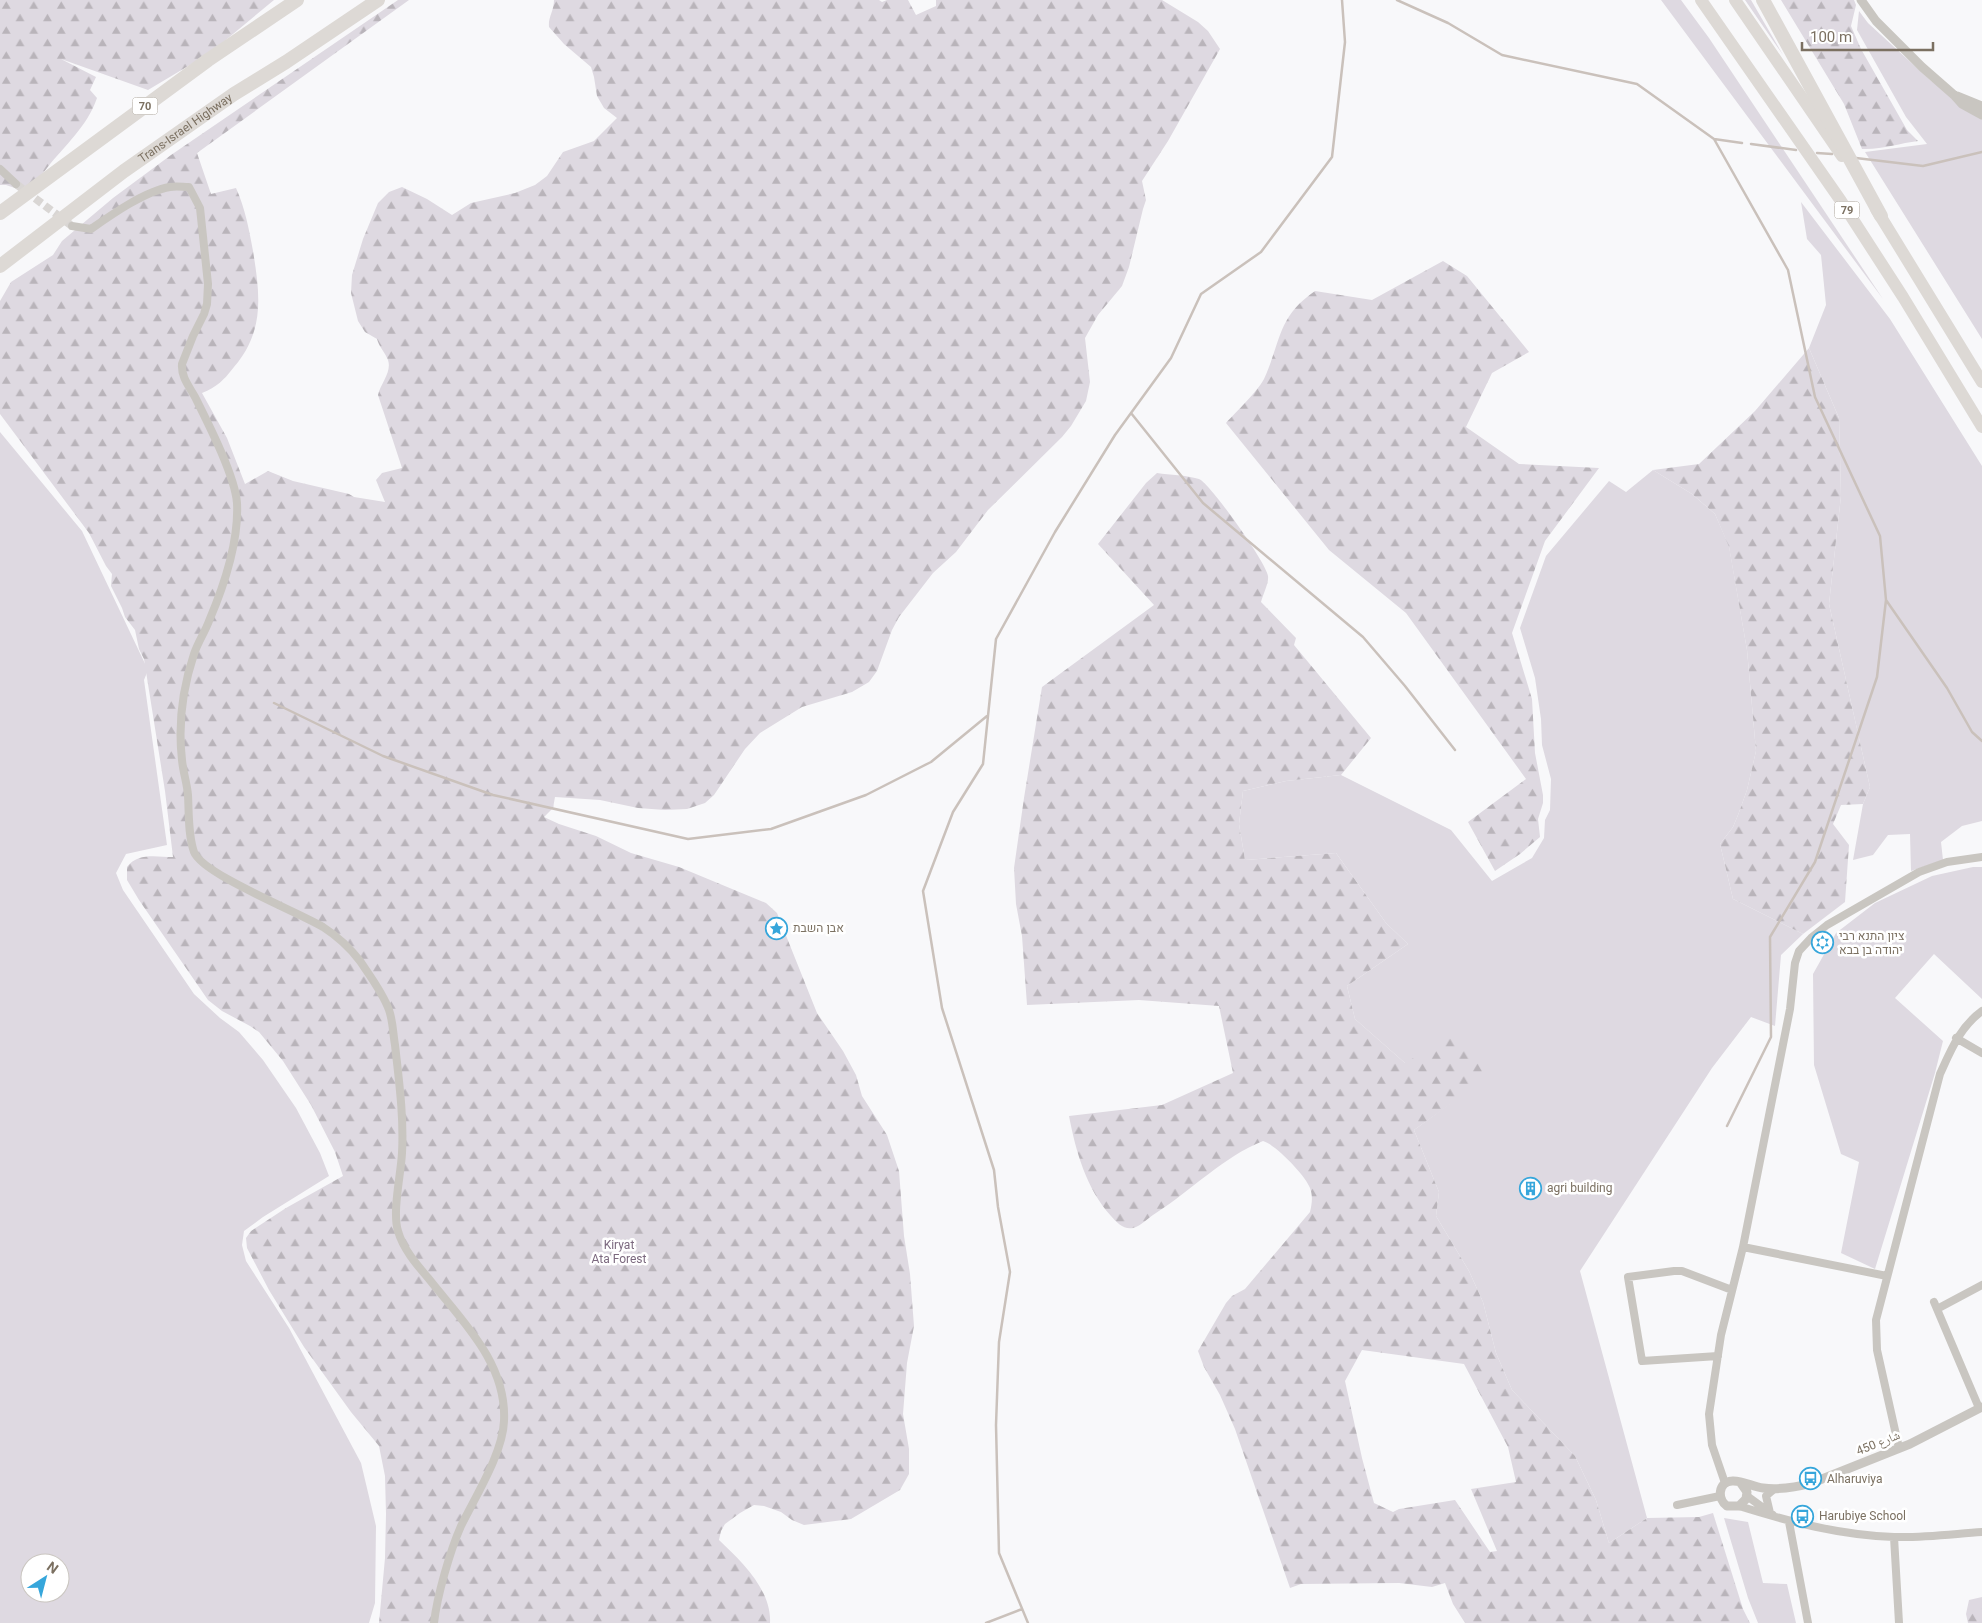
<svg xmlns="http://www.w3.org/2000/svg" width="1982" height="1623" font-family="Roboto,'Noto Naskh Arabic',Heebo,sans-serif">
  <defs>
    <pattern id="forest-firs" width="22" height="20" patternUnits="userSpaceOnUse" patternTransform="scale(1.25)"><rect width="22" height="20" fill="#ded9e1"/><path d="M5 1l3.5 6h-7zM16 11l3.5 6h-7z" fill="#b9b4ba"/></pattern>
  </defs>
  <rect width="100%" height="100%" fill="#f8f8fa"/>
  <path fill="#ded9e1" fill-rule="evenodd" d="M1661 0H1681L1709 38 1883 299Z
    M1745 0H1751L1783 55Z
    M1859 11 1868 23 1930 80 1982 119V339L1865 152 1927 144 1906 117 1857 30Z
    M1801 202 1890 319 1982 466V821L1962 826 1941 842 1943 860 1911 871 1910 834 1888 835 1873 855 1853 860 1863 804 1870 787 1829 604 1841 496 1839 418 1809 348 1826 305 1821 255 1807 239Z
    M0 432 82 531 148 670 144 680 167 845 126 854 116 873 123 890 194 994 220 1018 239 1032 263 1060 296 1108 320 1153 329 1176 263 1217 244 1231 242 1245 246 1261 289 1328 361 1463 376 1526 375 1603 369 1623H0ZM30 1563H60V1593H30Z
    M1653 470 1692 494 1715 514 1729 546 1747 650 1756 751 1747 790 1738 815 1733 827 1720 844 1733 899 1803 934 1781 955 1775 1026 1751 1017 1712 1068 1580 1271 1647 1518 1609 1543 1596 1500 1575 1456 1512 1390 1496 1353 1483 1302 1469 1271 1436 1216 1439 1192 1414 1130 1492 1073 1405 1063 1355 1019 1347 986 1408 944 1386 923 1336 853 1245 860 1239 824 1243 791 1286 781 1341 775 1451 830 1492 881 1532 858 1544 838 1545 820 1550 810 1551 779 1542 745 1541 719 1535 678 1520 628 1546 556 1609 481 1626 492Z
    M1973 867H1982V999L1934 954 1895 998 1943 1041 1935 1073 1875 1269 1841 1253 1859 1162 1841 1154 1814 1065 1813 974 1836 933 1875 903 1932 876Z
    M1724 1518 1748 1522 1763 1583 1787 1584 1796 1623H1758L1748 1598Z"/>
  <path fill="url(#forest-firs)" fill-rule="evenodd" d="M0 0H274L210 53 148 90 61 59 96 77 90 90 97 98C87 127 65 145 47 168 40 177 36 184 27 192L6 185H0Z
    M398 0H409L197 153 211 194 236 188C245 208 249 229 253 251 260 294 265 331 234 367 224 380 217 387 202 393L227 438 245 484 268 471 293 481 349 494 354 497 385 502 376 480 382 473 402 468 378 395C381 383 392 372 388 360 385 352 379 347 377 339L365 332 358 321 351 293 352 275 363 239 378 203 389 192 402 187 427 199 452 215 471 203 515 193 535 185 547 176 563 152 594 141 617 118 604 108 597 96 594 77 591 67 564 44 549 27C548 17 554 11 554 0H879L882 2 887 0H908L916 15 936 6V0H1162L1198 22 1208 31 1220 49 1168 141 1142 181 1146 200 1143 209 1129 267 1122 286 1098 315 1085 338 1090 382 1086 401 1071 426 1062 437 988 510 956 552 933 573 899 617 892 630 877 671 869 682 852 692 802 707 760 733 745 749 714 795 705 803 687 809 665 810 638 808 600 800 555 797 553 808 544 817 559 824 596 836 631 853 679 867 766 903 777 913 817 1013 843 1051 856 1075 862 1096 887 1135 899 1171 904 1236 910 1274 914 1326 907 1363 903 1414 909 1449V1474L900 1490 851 1519 804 1525 792 1520 781 1512 764 1506 754 1505 740 1513 725 1524 721 1531 719 1540C741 1561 772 1590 770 1623H379L385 1558 386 1514 385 1476 379 1446 351 1412 304 1347 269 1290 247 1248 246 1238 251 1231 286 1208 343 1176 335 1152 311 1105 283 1061 259 1032 250 1026 222 1011 208 1000 139 900 127 880V867C138 852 157 857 173 857L165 791 144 659 139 649 135 630 125 617 122 608 111 586 112 574 106 566 89 533 0 414V301L11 282 53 255 62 241 113 198 171 155Z
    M1781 0H1854L1856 5 1851 26 1861 49 1907 130 1918 141C1900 143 1881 150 1862 149L1844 104Z
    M1443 261 1467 276 1529 352 1492 373 1466 427 1519 464 1599 468 1545 541 1512 633 1532 699 1535 753 1543 795V803L1538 819 1540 837 1520 854 1495 871 1468 822 1526 779 1406 613 1329 550 1226 423C1236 412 1257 392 1264 379 1281 342 1277 317 1315 291L1372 300Z
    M1809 348 1839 418 1841 496 1829 604 1870 787 1863 804 1841 805 1833 824 1849 845 1845 902 1803 934 1733 899 1720 844 1733 827 1738 815 1747 790 1756 751 1747 650 1729 547 1715 514 1692 494 1653 470 1699 464 1755 411Z
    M1157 473C1170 475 1186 475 1199 479 1210 483 1267 564 1268 576 1269 583 1263 594 1261 602L1296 638 1294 645 1371 738 1341 775 1286 781 1243 791 1239 824 1245 860 1336 853 1386 923 1408 944 1347 986 1355 1019 1405 1063 1456 1032 1493 1074 1414 1130 1439 1192 1436 1216 1469 1271 1483 1302 1496 1353 1512 1390 1575 1456 1596 1500 1609 1543 1647 1518 1699 1517 1713 1513 1743 1609 1750 1623H1465L1453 1604 1445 1583 1432 1587 1399 1583 1301 1584 1290 1588 1235 1429 1220 1395 1204 1367 1198 1351 1226 1303 1232 1296 1245 1289 1310 1212C1312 1204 1313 1196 1310 1188 1306 1176 1275 1144 1263 1141 1223 1157 1192 1190 1156 1213 1149 1217 1141 1226 1133 1228 1124 1230 1117 1223 1111 1216 1086 1188 1076 1152 1069 1116L1162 1105 1233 1073 1219 1006 1139 1000 1027 1005 1022 936 1016 904 1014 868 1024 798 1042 687 1154 605 1098 544 1146 483ZM1362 1350 1464 1364 1508 1447 1516 1482 1471 1489 1497 1551 1490 1552 1455 1500 1399 1509 1393 1512 1374 1503 1362 1458 1345 1381Z
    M1982 1597V1623H1968L1966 1614 1969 1600Z"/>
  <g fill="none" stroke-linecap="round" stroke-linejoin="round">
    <path stroke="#cac1bb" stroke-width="2.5" d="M1397 0 1448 23 1502 55 1637 84 1714 139 1788 270 1815 397 1880 536 1886 600 1877 677 1815 862 1770 937 1771 1037 1727 1126
      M1714 139 1742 143
      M1751 144 1796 150
      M1817 153 1832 154
      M1856 158 1923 166 1982 152
      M1131 413 1203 503 1363 637 1405 686 1455 750
      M1886 600 1947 688 1972 732 1982 741
      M274 703 383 756 493 795 688 839 771 829 866 795 931 762 987 716
      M986 1623 1022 1609
      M1028 1623 999 1553 996 1425 999 1342 1010 1272 998 1207 994 1170 942 1008 923 891 953 812 983 764 996 639 1055 532 1115 435 1171 358 1201 294 1261 252 1332 157 1345 42 1342 0"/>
    <path stroke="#d9d6d4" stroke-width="8" stroke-dasharray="8 4" stroke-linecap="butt" d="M16 184 72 226"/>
    <path stroke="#c9c6c1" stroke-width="8" d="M0 169 16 184
      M72 226 91 229C111 215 145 191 170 187 176 186 183 187 189 187L200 208 208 284 207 304 204 314 193 336 182 364C181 377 189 386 195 397 208 423 235 476 237 503 239 542 224 586 209 621 205 632 198 642 194 654 183 687 178 725 182 760 183 772 187 783 188 795 189 813 188 835 194 852 202 874 298 912 323 927 337 936 350 948 360 961 370 976 383 993 389 1010 393 1021 393 1034 395 1045 399 1081 404 1117 402 1153 401 1174 392 1212 398 1231 403 1249 417 1265 429 1279 462 1321 507 1363 504 1421 503 1453 475 1497 461 1526 450 1551 437 1596 434 1623
      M1956 1038 1982 1053
      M1743 1247 1887 1276
      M1934 1302 1979 1408
      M1937 1309 1982 1285
      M1718 1356 1642 1361 1628 1277 1674 1271H1682L1732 1290
      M1899 1448 1877 1350 1876 1320 1940 1074C1951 1050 1960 1027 1982 1011
      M1725 1483 1712 1445 1709 1414 1721 1335 1743 1247 1790 1009 1795 963 1799 951 1812 937 1827 925 1919 872 1947 862 1982 857
      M1747 1496 1773 1515
      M1677 1505 1720 1496
      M1739 1506C1790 1522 1840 1535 1894 1537 1923 1538 1953 1534 1982 1532
      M1770 1513 1766 1496 1773 1490
      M1789 1522 1808 1623
      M1894 1537 1899 1623"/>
    <path stroke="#c9c6c1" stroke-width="9" d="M1861 0 1876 21 1922 67 1954 95 1962 104 1982 115
      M1957 96 1982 106
      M1740 1482 1747 1492 1746 1499 1739 1506H1727C1717 1499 1718 1482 1732 1481 1742 1480 1753 1487 1763 1488 1779 1490 1797 1487 1812 1483L1910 1444 1982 1407"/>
    <path stroke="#ddd9d5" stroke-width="12" d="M1701 0 1841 201 1903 297 1982 427
      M1735 0 1842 156
      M1876 209 1982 382"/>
    <g stroke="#ddd9d5" stroke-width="14">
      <path d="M1763 0 1881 216"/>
      <path d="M0 213 208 60 297 0"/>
      <path id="s1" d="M0 266 124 171 234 94 286 62 378 0"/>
    </g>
  </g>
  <defs>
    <symbol id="sight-ring" viewBox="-11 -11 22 22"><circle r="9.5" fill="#fff" stroke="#36a6db" stroke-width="1.5"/><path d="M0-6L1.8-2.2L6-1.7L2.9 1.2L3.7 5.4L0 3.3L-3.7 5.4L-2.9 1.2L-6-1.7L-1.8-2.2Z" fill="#36a6db"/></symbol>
    <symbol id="synagogue-ring" viewBox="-11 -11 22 22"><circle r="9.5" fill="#fff" stroke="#36a6db" stroke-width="1.5"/><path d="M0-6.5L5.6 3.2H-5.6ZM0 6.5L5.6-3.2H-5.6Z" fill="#36a6db"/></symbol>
    <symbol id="building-ring" viewBox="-11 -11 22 22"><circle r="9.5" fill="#fff" stroke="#36a6db" stroke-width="1.5"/><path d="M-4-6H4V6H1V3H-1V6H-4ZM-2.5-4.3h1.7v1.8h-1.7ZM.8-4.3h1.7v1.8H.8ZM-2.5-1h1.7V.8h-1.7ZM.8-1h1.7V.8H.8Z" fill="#36a6db"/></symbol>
    <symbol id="bus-ring" viewBox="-11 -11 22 22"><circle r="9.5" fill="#fff" stroke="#36a6db" stroke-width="1.5"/><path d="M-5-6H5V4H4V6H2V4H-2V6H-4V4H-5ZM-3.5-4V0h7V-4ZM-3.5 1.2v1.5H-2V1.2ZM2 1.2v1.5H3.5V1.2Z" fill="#36a6db"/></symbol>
  </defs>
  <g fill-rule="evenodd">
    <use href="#sight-ring" x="764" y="916" width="25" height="25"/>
    <use href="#synagogue-ring" x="1810" y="930" width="25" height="25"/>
    <use href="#building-ring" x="1518" y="1176" width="25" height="25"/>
    <use href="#bus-ring" x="1798" y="1466" width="25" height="25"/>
    <use href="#bus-ring" x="1790" y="1504" width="25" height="25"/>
  </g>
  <g text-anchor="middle" stroke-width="5" stroke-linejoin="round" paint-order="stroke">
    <g fill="#fff" stroke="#a39b90" stroke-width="1">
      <rect x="132.5" y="97.5" width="25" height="17" rx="4"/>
      <rect x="1834.5" y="201.5" width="25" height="17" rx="4"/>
    </g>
    <g font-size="11" font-weight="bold" fill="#7b7061">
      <text x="145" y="110">70</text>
      <text x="1847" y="214">79</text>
    </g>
    <g font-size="12" fill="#7b7061" stroke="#fff">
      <text dy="4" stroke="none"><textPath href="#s1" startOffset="231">Trans-Israel Highway</textPath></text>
      <text transform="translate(1878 1443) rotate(-22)" y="4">شارع 450</text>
    </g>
    <g font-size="12" fill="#7b7061" stroke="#fff" text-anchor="start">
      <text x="793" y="932">אבן השבת</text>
      <text x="1839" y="940">ציון התנא רבי<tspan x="1839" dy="14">יהודה בן בבא</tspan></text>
      <text x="1547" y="1192">agri building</text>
      <text x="1827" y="1483">Alharuviya</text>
      <text x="1819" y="1520">Harubiye School</text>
    </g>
    <g font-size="12" fill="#7c697f" stroke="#fff">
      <text x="619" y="1249">Kiryat<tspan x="619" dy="14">Ata Forest</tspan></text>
    </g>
  </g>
  <g transform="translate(45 1578) rotate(36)"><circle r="24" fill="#ffffff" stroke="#cac6c0"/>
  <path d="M0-4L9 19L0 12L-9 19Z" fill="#36a6db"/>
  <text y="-8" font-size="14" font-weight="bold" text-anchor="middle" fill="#7b7061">N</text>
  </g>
  <path d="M1802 42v8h131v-8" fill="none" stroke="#7b7061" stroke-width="2.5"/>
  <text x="1810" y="42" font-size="15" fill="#7b7061" stroke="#ffffff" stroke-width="4" paint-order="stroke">100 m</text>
</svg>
